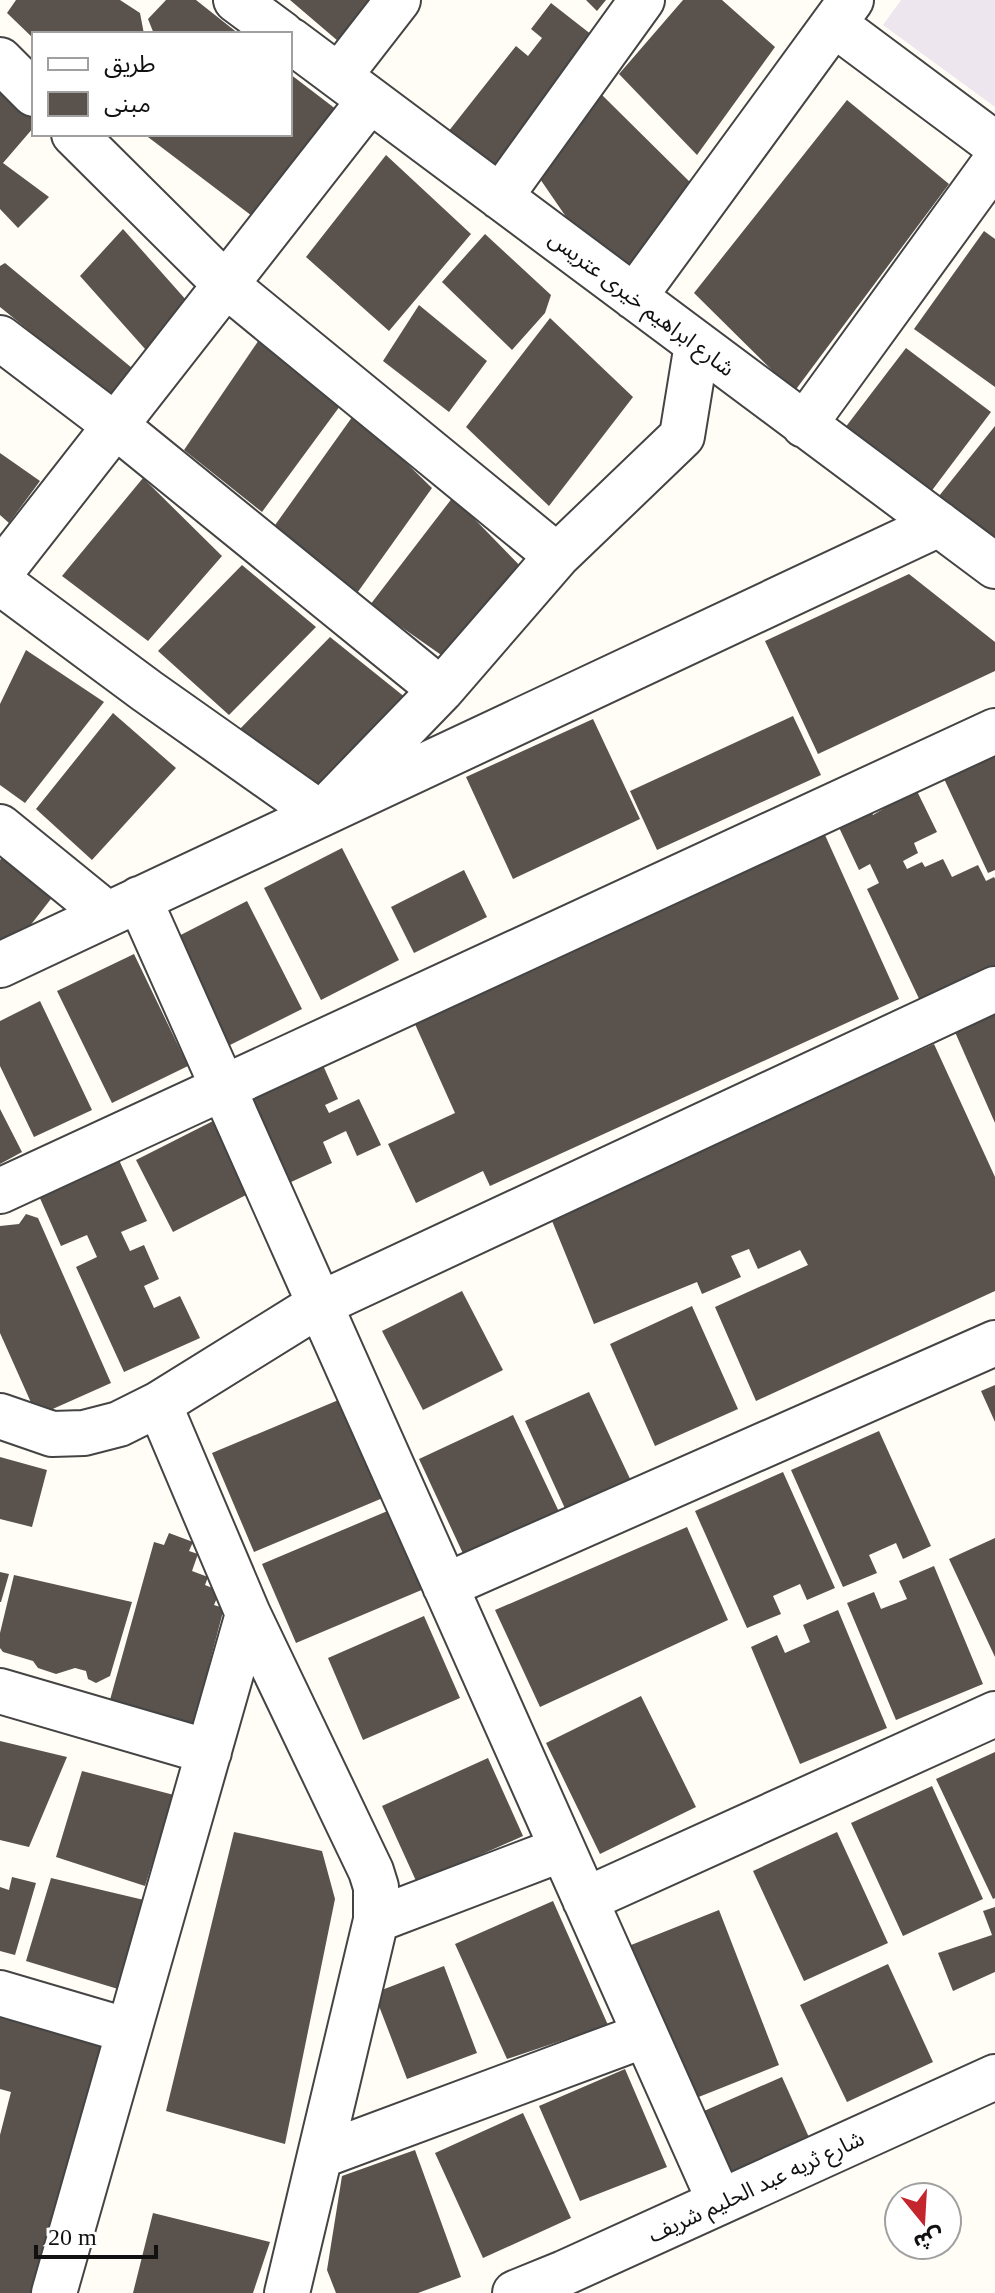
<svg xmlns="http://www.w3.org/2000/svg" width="995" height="2293" font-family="'Times New Roman','Noto Sans Arabic',serif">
  <rect width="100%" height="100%" fill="#fffdf5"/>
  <path fill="#eee6ef" d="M901 0H995V107L883 25Z"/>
  <path fill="#5a524d" d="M16 0H120L140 13 144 34H34V39L7 13Z
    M166 0H196L239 34H154L148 19Z
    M290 0H386L345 47Z
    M586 0H606L597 11Z
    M683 0H722L775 47 697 155 619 74Z
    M551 3 592 35 494 168 448 132 516 46 528 56 542 38 531 29Z
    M0 73 34 107V127L3 163 49 197 18 228 0 209Z
    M290 74 341 113 260 222 144 134H290Z
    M602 95 698 190 639 275 573 227 538 176Z
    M847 100 949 184 794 392 694 293Z
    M386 155 471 234 389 331 306 257Z
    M123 229 195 310 154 359 80 276Z
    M984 231 995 239V387L914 329Z
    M485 234 551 295 545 313 512 350 442 282Z
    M5 263 132 368 112 398 0 307V266Z
    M419 305 487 361 449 412 383 361Z
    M550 318 633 397 549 506 466 427Z
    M261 337 340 406 262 512 184 450Z
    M906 348 991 412 924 501 838 437Z
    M355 413 432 488 355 596 273 528Z
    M995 426V549L935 501Z
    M0 453 40 481 9 523 0 515Z
    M143 478 222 556 148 641 62 576Z
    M453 497 531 577 454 664 370 605Z
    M242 565 316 627 229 715 158 651Z
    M909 574 995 642V671L818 754 765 641Z
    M330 637 406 698 319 791 238 731Z
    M26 650 104 702 25 803 0 785V704Z
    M113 713 176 768 92 860 36 809Z
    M793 716 821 775 657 850 630 791Z
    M593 719 640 819 513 879 466 777Z
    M995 742V870L988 873 939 768Z
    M914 785 937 832 914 843 918 853 903 861 907 869 922 862 925 867 943 859 952 877 978 865 986 881 994 877 995 879V970L922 1005 867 889 879 883 870 864 859 870 835 819 867 803 873 815 883 809 880 801Z
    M820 824 899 999 490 1186 483 1171 416 1203 388 1144 455 1113 410 1013Z
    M10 847 61 886 8 954 0 948V860Z
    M342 848 399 960 321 1000 264 888Z
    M464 870 487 917 414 953 391 907Z
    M247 901 302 1009 222 1049 167 942Z
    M134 954 188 1066 112 1103 57 991Z
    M40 1001 92 1110 34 1137 0 1066V1021Z
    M995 1003V1123L951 1023Z
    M934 1044 995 1177V1291L756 1401 715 1307 808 1265 800 1250 758 1269 749 1249 731 1256 741 1277 702 1294 697 1282 594 1324 550 1216Z
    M322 1063 338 1099 325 1105 329 1113 359 1099 381 1145 357 1156 346 1131 323 1142 332 1163 289 1183 249 1097Z
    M0 1109 22 1152 0 1164Z
    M215 1120 252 1192 173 1232 136 1160Z
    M119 1160 147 1221 121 1232 130 1251 144 1245 159 1279 144 1286 154 1308 180 1296 200 1338 124 1372 76 1267 97 1257 87 1235 61 1246 39 1196Z
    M26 1214 38 1218 111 1383 37 1416 0 1333V1226L19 1224Z
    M462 1291 503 1370 423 1410 382 1331Z
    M692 1306 738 1409 655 1446 610 1344Z
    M995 1385V1422L981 1391Z
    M589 1392 633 1485 568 1515 525 1421Z
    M348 1396 390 1495 254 1552 212 1453Z
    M513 1415 561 1516 466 1560 419 1459Z
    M879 1431 931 1546 903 1559 896 1543 869 1555 877 1573 843 1587 791 1470Z
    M0 1457 47 1470 32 1527 0 1519Z
    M783 1472 835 1588 807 1600 800 1584 773 1596 781 1614 747 1628 695 1511Z
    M397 1507 431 1586 296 1643 262 1564Z
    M687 1527 728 1620 540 1707 495 1610Z
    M169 1533 193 1542 189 1551 198 1554 192 1571 208 1577 205 1585 220 1591 214 1605 224 1608 190 1737 108 1707 154 1542 164 1545Z
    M995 1538V1657L949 1559Z
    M934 1566 983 1684 896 1720 847 1603 874 1592 881 1609 907 1599 899 1581Z
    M0 1572 9 1574 1 1602H0Z
    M14 1575 132 1602 110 1676 96 1683 88 1679 86 1671 75 1668 56 1674 38 1668 33 1661 3 1652 0 1648V1633Z
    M838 1610 887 1728 800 1764 751 1647 777 1635 785 1653 810 1642 803 1625Z
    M424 1616 460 1698 363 1740 328 1658Z
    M641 1696 696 1807 600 1854 546 1743Z
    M0 1741 67 1757 29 1847 0 1840Z
    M995 1752V1898L993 1899 936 1779Z
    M488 1758 523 1836 417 1883 382 1806Z
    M82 1771 174 1795 145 1886 56 1857Z
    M932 1786 983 1899 903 1936 851 1823Z
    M234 1832 322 1851 335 1899 285 2144 166 2111Z
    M837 1832 888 1943 804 1981 753 1871Z
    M12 1877 36 1883 15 1955 0 1951V1887L9 1890Z
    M51 1878 144 1900 118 1989 26 1961Z
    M553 1901 608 2025 507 2059 455 1944Z
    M995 1907V1972L953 1991 938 1953 992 1935 983 1911Z
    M719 1910 779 2065 681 2104 621 1949Z
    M888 1964 933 2062 847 2102 800 2005Z
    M444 1966 477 2053 407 2079 374 1993Z
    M0 2010 111 2039 43 2293H0V2135L11 2092 0 2089Z
    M625 2069 667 2167 580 2201 539 2106Z
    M782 2077 816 2153 723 2194 688 2118Z
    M523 2113 571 2218 483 2258 435 2153Z
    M415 2150 461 2277 418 2293H336L327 2270 342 2176Z
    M153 2213 270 2242 253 2293H133Z"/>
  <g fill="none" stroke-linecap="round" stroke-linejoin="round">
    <defs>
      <path id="minor" d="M236 0 282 34
        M834 24 995 144
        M290 40 995 566
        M0 60 34 94
        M339 76 398 0
        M74 134 225 284 557 556
        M500 197 642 0
        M634 297 851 0
        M0 338 116 426 441 690
        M804 425 995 162
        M0 573 370 100
        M0 582 147 691 321 814 441 690 557 556 682 436 697 344
        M0 827 107 914
        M139 899 720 2202
        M0 965 939 524
        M0 1191 995 731
        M159 1404 248 1614 371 1871 376 1887V1920L287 2293
        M0 1416 52 1434 84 1433 119 1424 159 1404 320 1304 995 989
        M445 1586 995 1343
        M0 1691 209 1752
        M585 1900 995 1714
        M376 1920 562 1849
        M0 1993 129 2031
        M320 2156 645 2035
        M54 2293 248 1614
        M515 2293 564 2273 995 2077"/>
    </defs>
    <use href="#minor" stroke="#444" stroke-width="48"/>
    <use href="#minor" stroke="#fff" stroke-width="44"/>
  </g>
  <g text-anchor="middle" stroke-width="8" stroke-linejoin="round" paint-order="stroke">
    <g font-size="22" fill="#111" stroke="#fff">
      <text transform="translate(642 303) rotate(37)" y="8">شارع ابراهيم خيرى عتريس</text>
      <text transform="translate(756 2186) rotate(-25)" y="8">شارع ثريه عبد الحليم شريف</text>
    </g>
  </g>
  <rect x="32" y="32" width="260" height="104" fill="#ffffff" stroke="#a0a0a0" stroke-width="2"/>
  <rect x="48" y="58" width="40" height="12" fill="#ffffff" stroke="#a0a0a0" stroke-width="2"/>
  <text x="104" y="72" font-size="24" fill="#111111">طريق</text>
  <rect x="48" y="92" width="40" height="24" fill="#5a524d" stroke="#a0a0a0" stroke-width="2"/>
  <text x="104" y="112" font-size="24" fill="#111111">مبنى</text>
  <g transform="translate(923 2221) rotate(162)"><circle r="38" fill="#ffffff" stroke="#a0a0a0" stroke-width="2"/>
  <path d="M0-6L14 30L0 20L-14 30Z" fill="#c4262e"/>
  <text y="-12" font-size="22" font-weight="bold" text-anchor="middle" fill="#111111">ش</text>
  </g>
  <path d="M36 2245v12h120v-12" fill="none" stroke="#111111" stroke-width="4"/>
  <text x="48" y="2245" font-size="24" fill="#111111" stroke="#ffffff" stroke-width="6" paint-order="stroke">20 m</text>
</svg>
